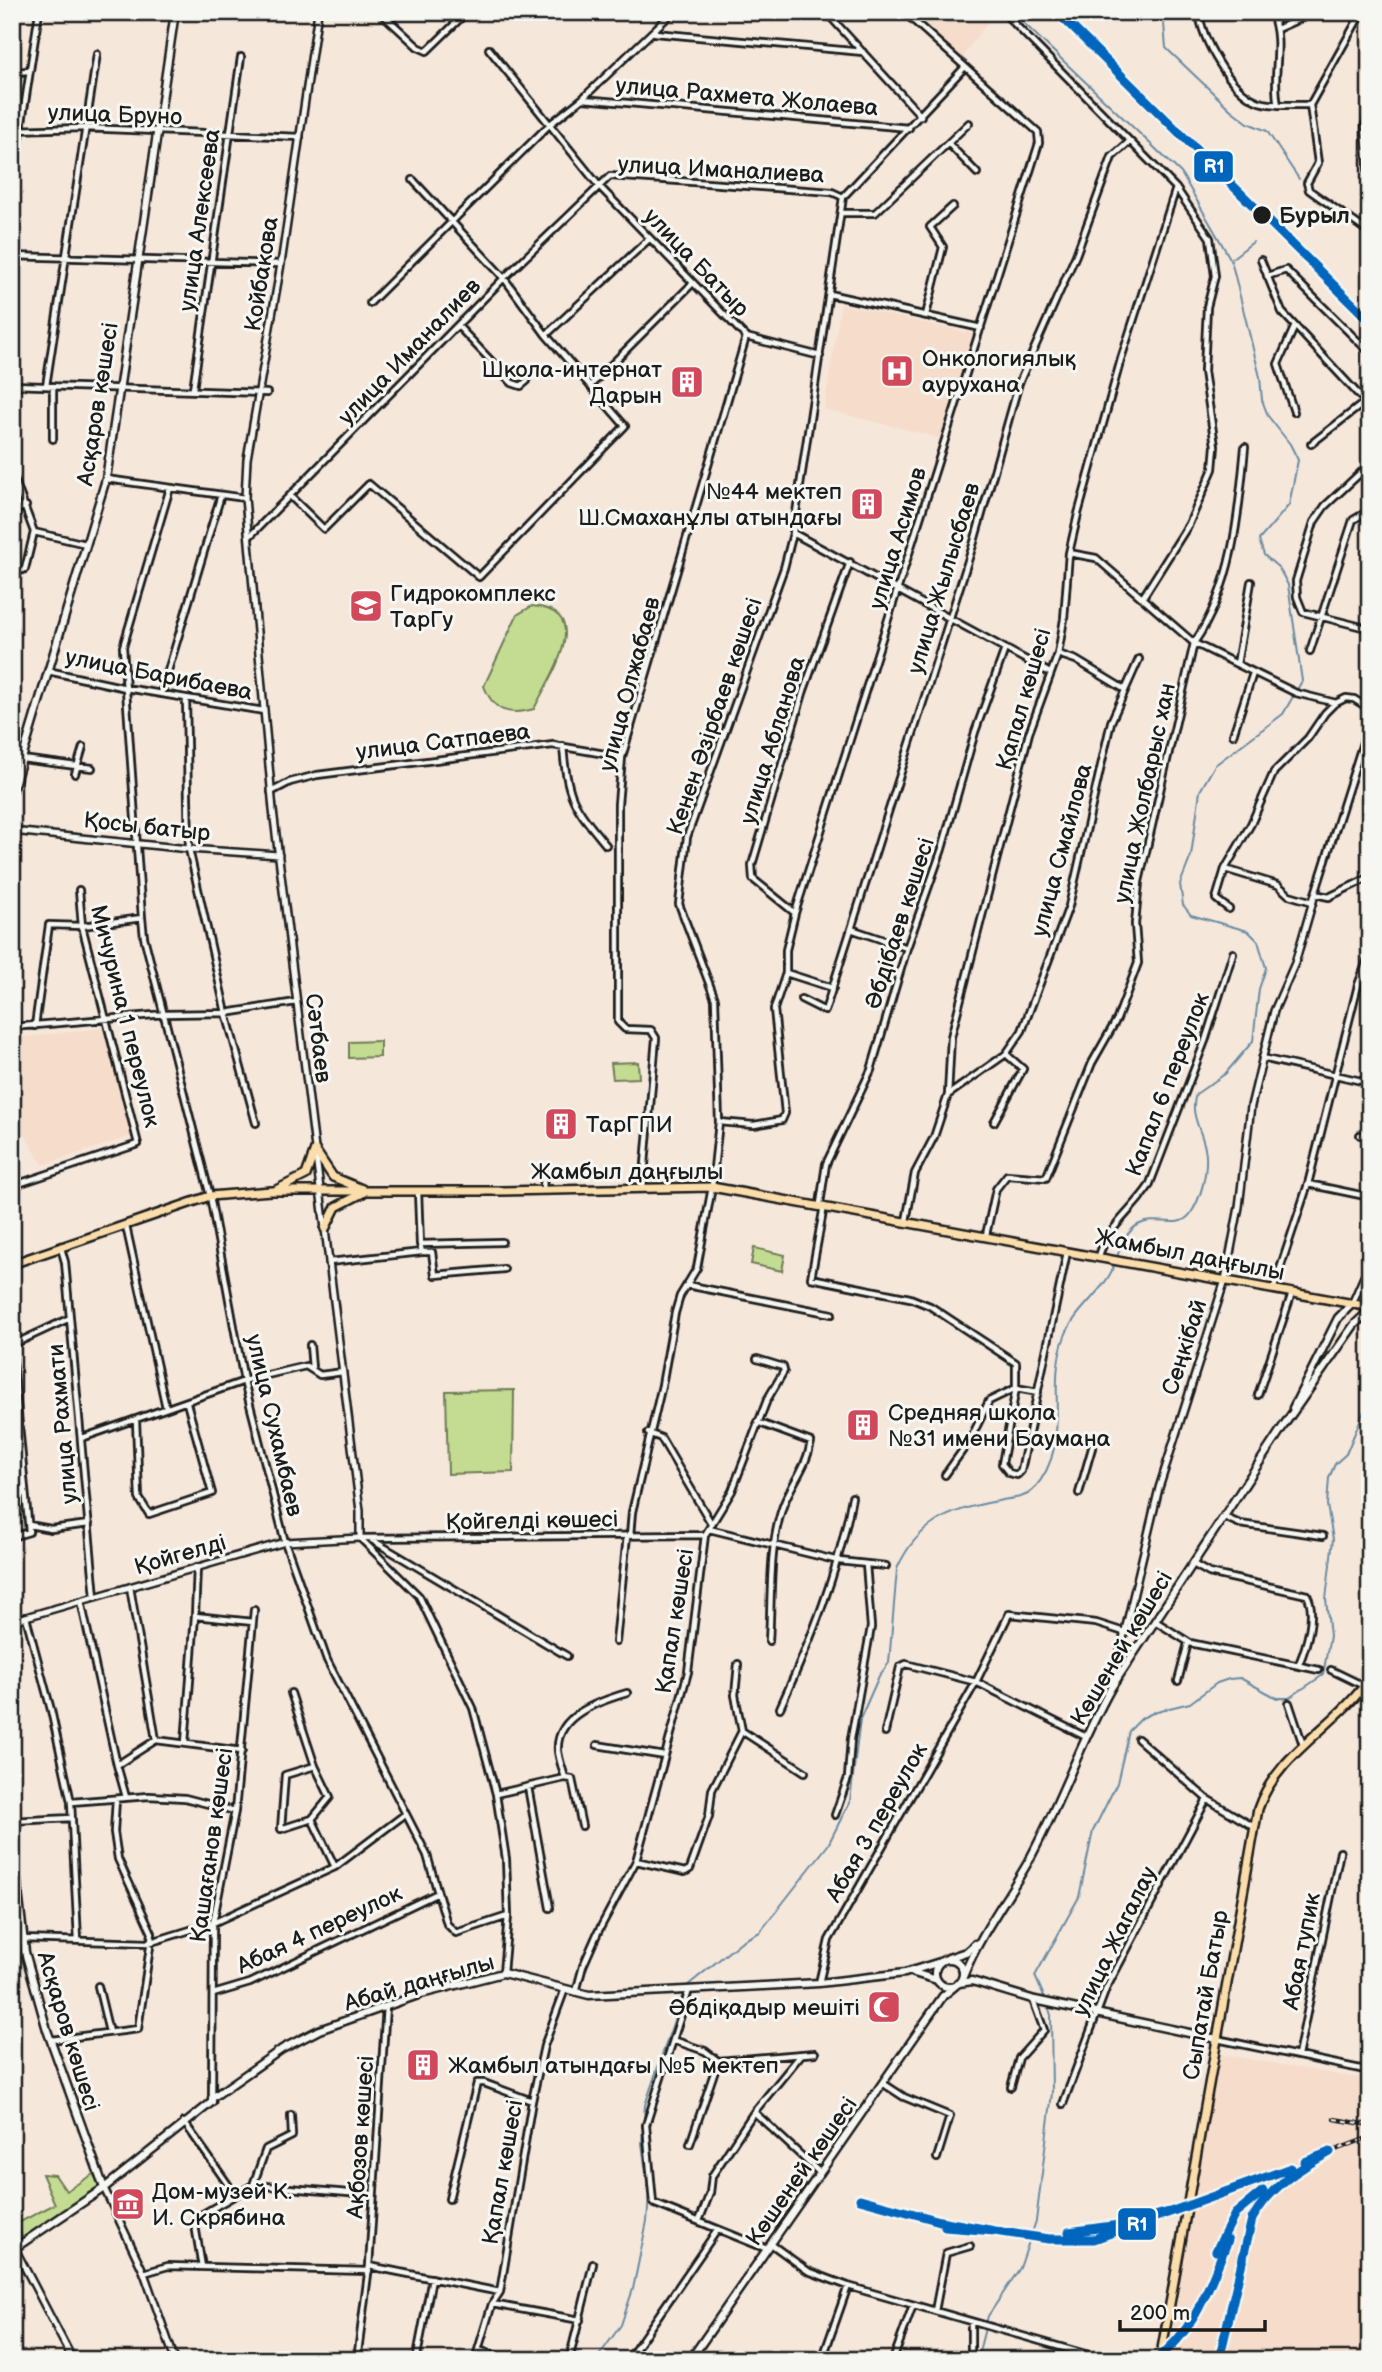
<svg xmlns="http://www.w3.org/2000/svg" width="1382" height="2372" font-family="'Balsamiq Sans',sans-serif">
  <rect width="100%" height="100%" fill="#f6e7db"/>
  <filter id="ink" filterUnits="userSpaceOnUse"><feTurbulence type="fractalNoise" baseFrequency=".0143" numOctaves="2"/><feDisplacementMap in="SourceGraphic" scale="14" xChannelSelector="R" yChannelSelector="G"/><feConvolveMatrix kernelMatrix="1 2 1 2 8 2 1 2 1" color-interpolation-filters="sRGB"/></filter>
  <g filter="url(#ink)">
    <path fill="#f6dccb" d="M906 12H981L989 20 959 62Z
      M841 304 974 334 947 440 824 409Z
      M105 1028 132 1136 43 1165 23 1132 12 1130V1038Z
      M1219 2054 1370 2080V2360H1167Z"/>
    <path fill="#c3dc92" stroke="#707c57" stroke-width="2" d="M532 606C596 611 550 676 534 709 508 716 494 712 484 686L517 615Z
      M380 1041V1057L349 1058V1042Z
      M638 1062 639 1078 613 1079 611 1063Z
      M754 1248 785 1255 782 1271 751 1264Z
      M514 1390 513 1472 448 1474 446 1391Z
      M42 2174 55 2175 66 2191 93 2174 104 2191 66 2210 22 2239 18 2223 55 2204Z"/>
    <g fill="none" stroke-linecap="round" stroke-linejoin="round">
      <path stroke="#698ca3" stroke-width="2" d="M1012 12 1181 173 1231 260 1260 377 1262 400 1268 416 1290 444 1298 460 1289 505 1259 540 1264 555 1279 568 1288 585 1302 681 1283 714 1215 765 1200 791 1191 856 1180 884 1183 905 1191 915 1248 931 1258 941 1266 968 1259 989 1253 1041 1225 1074 1196 1094C1188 1117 1205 1133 1206 1156 1207 1174 1201 1198 1191 1213 1174 1239 1137 1194 1117 1257
        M1163 12 1166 48 1231 110 1248 123 1267 131 1299 179
        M1231 259 1253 242
        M687 1986 742 1941 760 1932 828 1845 850 1801 860 1719 879 1676 889 1663 897 1569C917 1523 951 1509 998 1501 1010 1498 1024 1499 1033 1490 1075 1443 1044 1389 1065 1336 1076 1307 1106 1291 1115 1263
        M1046 2001 1035 1976 1079 1897 1093 1831 1117 1783 1129 1731 1142 1718 1157 1711 1190 1703 1217 1683 1229 1679 1240 1678 1277 1698H1289L1323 1675 1330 1636 1326 1599 1333 1539 1327 1505 1329 1478 1335 1464 1346 1454 1370 1397
        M596 2360 621 2325 633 2289 647 2221 649 2195 642 2143 645 2105 684 1991
        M977 2360 988 2316 1020 2268 1036 2221 1052 2093 1051 2015 1048 2006"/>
      <defs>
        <path id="minor" d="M380 12 418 47 427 51 467 12
          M826 12 921 116
          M1003 12 1176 188 1210 238 1215 276 1207 307 1204 371 1215 446 1213 469 1189 524 1143 597
          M1199 12C1202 40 1230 90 1257 101 1263 104 1271 104 1278 105
          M1271 12C1285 43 1271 74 1278 105H1310
          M1362 12 1310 105 1318 163 1307 183 1309 190 1370 233
          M1277 29 1315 12
          M655 33 863 52
          M489 49 599 186 746 337 820 356
          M12 72 29 71
          M583 99 909 128
          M12 130 84 128 300 137
          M948 143 977 173
          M12 187 39 12
          M841 213H875L969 123
          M1366 230 1370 197 1365 125 1370 112
          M12 256 281 264
          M1261 260 1282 312 1370 407
          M1267 276 1286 270 1370 353
          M829 294 981 328
          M370 303 549 125 582 99 673 12
          M926 315 943 247 930 227 953 206
          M458 326 512 383 521 386 527 381
          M1294 328 1278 364 1294 412
          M546 335 649 239
          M12 385 267 393
          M46 386 97 54
          M590 386 693 283
          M193 389 241 57
          M53 439V386
          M1311 444 1365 402
          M1370 464 1325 506 1314 522 1296 581 1297 597 1303 612 1370 629
          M12 473 34 532 86 544
          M106 479 245 498
          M170 488 123 647 142 918 144 937 210 1196 244 1381 285 1542 327 1660 427 1855 447 1924 456 1933 508 1916
          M291 497 324 529 369 484 479 577 625 426 546 335 504 278 413 180
          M12 512 26 506
          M793 533 1050 673
          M250 536 504 278 610 176 832 192 843 197
          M1069 553 1096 558 1194 643 1296 693 1336 703 1346 698 1354 699 1370 709
          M12 574 25 569 34 532
          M1310 651 1353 520 1370 510
          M1058 654 1076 660 1124 689
          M1237 664 1251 582
          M48 671 126 688 264 711
          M161 694 221 495
          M186 699 189 849 226 1013 256 1123
          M1370 720 1315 894 1329 897 1370 877
          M1233 735 1253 673
          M563 746C567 798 573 805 606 845
          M22 759 92 768
          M75 774 83 747
          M271 792 290 782 317 775 553 745 622 757
          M1225 869 1278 885 1289 895 1313 902
          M1229 909 1216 899 1225 869 1251 824 1274 772 1308 738 1325 713 1335 703
          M795 913 753 879 752 865 803 693 850 562
          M851 929 907 948
          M786 973 833 988
          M801 999 825 1011 974 542 1019 383 1076 255 1112 157 1129 142
          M35 1026 49 925 82 926 142 918
          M12 1027 165 1014 226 1013 296 1002
          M1262 1058 1370 1083
          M948 1095 1006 1054 1022 1031 1069 906 1111 722 1139 659
          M719 1122 754 1125 782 1120 785 1113 774 1009 786 973V950L795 913 1039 143 1038 132 904 12
          M994 1122 1023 1069 1006 1054
          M1360 1135 1370 1134
          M1308 1184 1370 1197
          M12 1186 138 1144 82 926 79 890
          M643 1187 656 1038 651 1030 625 1029 618 1022V804L622 757 746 337
          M543 1190 544 1171
          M418 1191 420 1244 422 1252H432L435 1275 504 1269
          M820 1204 826 1164 871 1070 907 948 942 849 975 732 1005 649
          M824 1206 811 1278 910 1298 930 1306 1016 1363V1388L1002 1464 1009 1473 1017 1475 1021 1471 1067 1252
          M906 1221 915 1173 934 1137 948 1095 951 1037 1029 733 1058 654 1064 619 1069 553 1078 514 1121 359 1176 188
          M126 1226 166 1408
          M986 1235 996 1189 1007 1175 1046 1178 1092 1063 1117 1019 1138 963 1135 924 1139 882 1194 643C1233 587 1239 512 1245 447
          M420 1244 502 1242
          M61 1248 65 1262 95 1597
          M1099 1256C1107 1228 1133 1210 1149 1186L1205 1041 1233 953
          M329 1262 422 1252
          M687 1285 832 1314
          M1273 1290 1308 1184 1358 985 1370 953
          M12 1345 70 1318
          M310 1345 312 1368
          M12 1350 29 1532 12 1537
          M1258 1395 1292 1293
          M136 1420 139 1498 149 1514 212 1493 187 1403
          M757 1422 811 1442C807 1467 791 1484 783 1506 768 1548 772 1597 769 1641
          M648 1433 661 1438 711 1523
          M82 1438 250 1379 306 1366 320 1375 343 1372
          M945 1475 970 1440 989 1401 1016 1388 1038 1392
          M1079 1493 1094 1441
          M1224 1517 1240 1524 1323 1536
          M29 1525 51 1529 89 1524
          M709 1529 839 1561 886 1566
          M630 1536 632 1512 662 1385 675 1313 680 1296 697 1268 712 1187 719 1122 715 999 679 904 687 837 784 568 793 533 843 197 964 68
          M360 1538 419 1596 473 1708 496 1794 506 1859 508 1916 503 1973
          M360 1538 705 1535
          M372 1540 567 1656
          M1193 1564 1209 1573 1307 1595C1317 1613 1306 1647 1299 1664
          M197 1567 195 1616 253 1622
          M130 1587 156 1740
          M81 1601 117 1765
          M26 1617 51 1710 71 1802 78 1940
          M1155 1621 1190 1643 1319 1670
          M616 1642 627 1536
          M1331 1670 1364 1686
          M1178 1681 1188 1643
          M291 1693 315 1766 330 1797 312 1819 335 1867
          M1289 1703 1303 1745
          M780 1708C811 1640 839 1571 852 1497
          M742 1731 805 1772
          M885 1732 900 1667 906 1664 976 1682 1086 1737
          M1138 1739 1207 1799 1254 1827
          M185 1743 195 1616
          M597 1745 665 1756
          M565 1778 572 1779 582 1826
          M528 1787 550 1908
          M496 1794 565 1778C563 1770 559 1760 558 1751 555 1715 600 1701 627 1693
          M126 1797 117 1765 156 1740 242 1751
          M71 1802 149 1796 185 1798 235 1811
          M835 1815 848 1778 851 1739 871 1627 866 1564
          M312 1819 281 1829 285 1775 315 1766
          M12 1821 72 1818
          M636 1861 685 1872 690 1869 709 1816 712 1790 742 1731 735 1695 738 1664
          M23 1939 148 1943 213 1923 335 1867 404 1815
          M819 1983 829 1940 976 1682 1009 1614 1096 1623 1124 1632
          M98 1986 109 2032
          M689 1990 646 2125 653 2203 767 2249
          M576 1992 583 1966 598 1932 636 1861 688 1672 705 1535 732 1491 767 1400 784 1371 783 1367 757 1359
          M213 1994 250 1983 438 1893
          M1217 2039 1370 2071
          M51 2040 138 2029 152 1933 118 1859 114 1832 116 1799
          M673 2040 705 2051 718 2061 815 2053
          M1298 2056 1340 1852
          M884 2084 904 2097 950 2116 937 2158
          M1011 2087 1019 2058 1044 2030 1033 2000
          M212 2097 213 1923 235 1811 254 1610
          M1063 2104 1106 1989 1207 1799
          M754 2112 820 2173
          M184 2122 234 2193
          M690 2144 718 2061
          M253 2185 266 2149 292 2136 291 2115
          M449 2199 477 2083H484L532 2101
          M699 2221 710 2193 712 2176 754 2112 800 2056
          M771 2244 808 2271 848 2286 1106 2360
          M369 2266 500 2292
          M202 2267 194 2219 253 2185 373 2195
          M144 2273 168 2266 369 2271
          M492 2304 580 2320
          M935 2311 946 2253 970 2246
          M971 2322V2360
          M478 2350 511 2360
          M632 2354 718 2229
          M417 2356 432 2278
          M357 2360 369 2266 386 2006
          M475 2360 492 2304 500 2292 532 2101 544 2046 565 1989
          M569 2360 593 2264
          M822 2360 848 2286
          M893 2360 913 2305"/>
        <path id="tertiary" d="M12 831 189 849 279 855
          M1352 1304 1370 1263
          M12 1621 285 1542 360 1538V1511L273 810 245 498 247 459 281 264 318 12
          M1112 1685 1159 1488 1225 1280 1239 1207 1251 1106 1274 1011 1295 963 1315 894
          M12 1941 23 1939
          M104 2188 144 2273 175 2360
          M12 2243 73 2360"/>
        <path id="secondary" d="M12 792 106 479 175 12
          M1293 1408 1338 1318 1352 1304
          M12 1839 25 1952 47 2030 104 2188
          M948 1958 966 1952 975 1944
          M935 1973a14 14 0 1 1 28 0a14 14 0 1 1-28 0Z
          M914 1973 937 1980
          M963 1977C979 1936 1005 1902 1027 1864 1059 1807 1079 1745 1111 1688L1284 1425 1354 1325 1370 1310
          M959 1983 972 1981 1035 2000 1217 2039
          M12 2250 104 2188 212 2102V2098L282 2049 319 2030 421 1994 503 1973 589 1995 819 1983 905 1973 940 1962
          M690 2360 943 1996 955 1986"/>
        <path id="primary" d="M276 1190 306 1175 315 1150 333 1177 362 1189
          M325 1229 336 1207 363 1193
          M12 1264 210 1196 271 1191H499L712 1187 1370 1307
          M1160 2360 1258 1809C1277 1753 1337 1726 1370 1678"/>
      </defs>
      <use href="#minor" stroke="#1c1c1c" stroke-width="10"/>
      <use href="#tertiary" stroke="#1c1c1c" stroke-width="10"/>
      <use href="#secondary" stroke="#1c1c1c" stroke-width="11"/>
      <use href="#primary" stroke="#1c1c1c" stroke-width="12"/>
      <use href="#minor" stroke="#f6f6f2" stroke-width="4.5"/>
      <use href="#tertiary" stroke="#f6f6f2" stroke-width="5"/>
      <use href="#secondary" stroke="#f6f6f2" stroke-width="6"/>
      <use href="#primary" stroke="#fbddab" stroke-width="7"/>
      <defs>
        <path id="rail" d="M1363 2041 1370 2036
          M1334 2119 1370 2125
          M1330 2152 1370 2137
          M860 2199 940 2221 995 2231 945 2227
          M1173 2211 1294 2166
          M995 2231 1049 2239H1094L1173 2211 1119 2225 1069 2232
          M1216 2251 1235 2214 1266 2189
          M1155 2360C1196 2331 1209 2288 1226 2243
          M1219 2360 1252 2219C1270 2187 1298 2169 1330 2152L1305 2162"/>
      </defs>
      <use href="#rail" stroke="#1c1c1c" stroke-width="4.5"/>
      <use href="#rail" stroke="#f6f6f2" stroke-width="2" stroke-dasharray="5" stroke-linecap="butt"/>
      <defs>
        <path id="rail-1" d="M1057 12 1370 321
          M860 2199 940 2221 995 2231 945 2227
          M1173 2211 1291 2168
          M995 2231 1049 2239H1094L1173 2211 1119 2225 1069 2232
          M1216 2251 1235 2214 1263 2191
          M1155 2360C1197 2330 1209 2285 1228 2240
          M1219 2360 1252 2219C1270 2187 1298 2169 1330 2152L1305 2162"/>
      </defs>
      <use href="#rail-1" stroke="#f6f6f2" stroke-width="14"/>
      <use href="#rail-1" stroke="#0065bd" stroke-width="9"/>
    </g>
  </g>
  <defs>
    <symbol id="hospital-square" viewBox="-11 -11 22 22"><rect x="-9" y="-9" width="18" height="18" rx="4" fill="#d1495b" stroke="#f6f6f2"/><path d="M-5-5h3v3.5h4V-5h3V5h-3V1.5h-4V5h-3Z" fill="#fff"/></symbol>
    <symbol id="building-square" viewBox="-11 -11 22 22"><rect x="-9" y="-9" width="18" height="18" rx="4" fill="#d1495b" stroke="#f6f6f2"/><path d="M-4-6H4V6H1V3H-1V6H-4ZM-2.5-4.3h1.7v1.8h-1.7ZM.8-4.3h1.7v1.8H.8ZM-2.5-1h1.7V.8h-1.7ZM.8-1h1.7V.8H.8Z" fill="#fff"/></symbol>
    <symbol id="university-square" viewBox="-11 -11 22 22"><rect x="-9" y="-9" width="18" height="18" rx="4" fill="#d1495b" stroke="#f6f6f2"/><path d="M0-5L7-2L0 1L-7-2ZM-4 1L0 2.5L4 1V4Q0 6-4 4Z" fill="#fff"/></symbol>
    <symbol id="mosque-square" viewBox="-11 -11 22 22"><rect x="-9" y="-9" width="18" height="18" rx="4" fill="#d1495b" stroke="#f6f6f2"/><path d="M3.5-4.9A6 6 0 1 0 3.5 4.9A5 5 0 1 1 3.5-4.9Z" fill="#fff"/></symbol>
    <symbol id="museum-square" viewBox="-11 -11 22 22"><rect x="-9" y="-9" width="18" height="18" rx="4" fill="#d1495b" stroke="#f6f6f2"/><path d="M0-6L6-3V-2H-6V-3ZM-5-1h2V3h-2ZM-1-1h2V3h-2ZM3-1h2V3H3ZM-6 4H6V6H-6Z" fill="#fff"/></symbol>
  </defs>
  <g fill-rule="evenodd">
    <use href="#hospital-square" x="878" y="352" width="38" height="38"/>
    <use href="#building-square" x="668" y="363" width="38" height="38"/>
    <use href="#building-square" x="848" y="485" width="38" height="38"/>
    <use href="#university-square" x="347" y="587" width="38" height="38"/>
    <use href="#building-square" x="542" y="1105" width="38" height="38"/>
    <use href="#building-square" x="844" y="1406" width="38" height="38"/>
    <use href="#mosque-square" x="865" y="1988" width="38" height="38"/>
    <use href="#building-square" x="404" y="2046" width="38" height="38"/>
    <use href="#museum-square" x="109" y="2185" width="38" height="38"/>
  </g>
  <circle fill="#1c1c1c" stroke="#f6f6f2" stroke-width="2.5" cx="1262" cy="215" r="10"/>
  <g text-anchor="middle" stroke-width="6" stroke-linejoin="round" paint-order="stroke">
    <g font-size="23" fill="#1c1c1c" stroke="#f6f6f2">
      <text transform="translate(747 96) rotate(5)" y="8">улица Рахмета Жолаева</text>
      <text transform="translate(115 114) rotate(2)" y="8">улица Бруно</text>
      <text transform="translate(721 169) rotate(3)" y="8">улица Иманалиева</text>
      <text transform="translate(199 220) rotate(-82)" y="8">улица Алексеева</text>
      <text transform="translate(697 262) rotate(46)" y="8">улица Батыр</text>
      <text transform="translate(261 274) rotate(-81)" y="8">Койбакова</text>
      <text transform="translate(409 351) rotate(-46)" y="8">улица Иманалиев</text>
      <text transform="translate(97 404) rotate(-81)" y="8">Асқаров көшесі</text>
      <text transform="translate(897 538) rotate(-73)" y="8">улица Асимов</text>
      <text transform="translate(943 578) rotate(-73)" y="8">улица Жылысбаев</text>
      <text transform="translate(159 674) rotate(11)" y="8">улица Барибаева</text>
      <text transform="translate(629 684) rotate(-75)" y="8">улица Олжабаев</text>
      <text transform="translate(1023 699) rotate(-74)" y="8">Қапал көшесі</text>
      <text transform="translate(714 716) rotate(-71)" y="8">Кенен Әзірбаев көшесі</text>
      <text transform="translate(772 740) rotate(-73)" y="8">улица Абланова</text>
      <text transform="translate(443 741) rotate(-7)" y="8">улица Сатпаева</text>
      <text transform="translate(1144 793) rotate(-78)" y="8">улица Жолбарыс хан</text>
      <text transform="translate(147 826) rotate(6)" y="8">Қосы батыр</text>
      <text transform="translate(1061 850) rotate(-75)" y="8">улица Смайлова</text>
      <text transform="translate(899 923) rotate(-72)" y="8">Әбдібаев көшесі</text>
      <text transform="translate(126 1016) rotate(76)" y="8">Мичурина 1 переулок</text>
      <text transform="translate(319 1038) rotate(83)" y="8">Сәтбаев</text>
      <text transform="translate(1167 1084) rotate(-69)" y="8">Капал 6 переулок</text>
      <text x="627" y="1179">Жамбыл даңғылы</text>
      <text transform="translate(1190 1254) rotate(11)" y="8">Жамбыл даңғылы</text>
      <text transform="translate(1184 1347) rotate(-72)" y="8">Сеңкібай</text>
      <text transform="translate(62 1424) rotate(-95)" y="8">улица Рахмати</text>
      <text transform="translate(275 1425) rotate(77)" y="8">улица Сухамбаев</text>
      <text transform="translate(532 1520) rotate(-1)" y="8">Қойгелді көшесі</text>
      <text transform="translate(180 1554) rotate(-16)" y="8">Қойгелді</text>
      <text transform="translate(674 1621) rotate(-81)" y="8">Қапал көшесі</text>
      <text transform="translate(1121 1648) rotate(-59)" y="8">Көшеней көшесі</text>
      <text transform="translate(876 1822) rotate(-60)" y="8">Абая 3 переулок</text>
      <text transform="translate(211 1845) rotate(-82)" y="8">Қашағанов көшесі</text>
      <text transform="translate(319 1929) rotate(-25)" y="8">Абая 4 переулок</text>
      <text transform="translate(1114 1941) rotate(-64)" y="8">улица Жагалау</text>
      <text transform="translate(1301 1951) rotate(-79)" y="8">Абая тупик</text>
      <text transform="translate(419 1982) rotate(-16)" y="8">Абай даңғылы</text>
      <text transform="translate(1205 1995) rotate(-80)" y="8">Сыпатай Батыр</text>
      <text transform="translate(69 2031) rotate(73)" y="8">Асқаров көшесі</text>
      <text transform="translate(360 2137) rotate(-86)" y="8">Ақбозов көшесі</text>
      <text transform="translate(801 2171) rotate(-55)" y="8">Көшеней көшесі</text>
      <text transform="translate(502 2172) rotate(-80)" y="8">Қапал көшесі</text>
    </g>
    <g font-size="23" font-weight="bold" fill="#1c1c1c" stroke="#f6f6f2" text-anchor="start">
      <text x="1279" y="223">Бурыл</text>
    </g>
    <g font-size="23" fill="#1c1c1c" stroke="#f6f6f2" text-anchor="start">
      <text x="922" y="366">Онкологиялық<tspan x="922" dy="26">аурухана</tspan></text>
      <text x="662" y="377" text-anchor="end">Школа-интернат<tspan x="662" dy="26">Дарын</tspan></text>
      <text x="842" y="499" text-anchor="end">№44 мектеп<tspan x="842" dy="26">Ш.Смаханұлы атындағы</tspan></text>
      <text x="390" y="601">Гидрокомплекс<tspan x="390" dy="26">ТарГу</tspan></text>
      <text x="586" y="1132">ТарГПИ</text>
      <text x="888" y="1420">Средняя школа<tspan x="888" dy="26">№31 имени Баумана</tspan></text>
      <text x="860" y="2015" text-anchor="end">Әбдіқадыр мешіті</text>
      <text x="448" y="2073">Жамбыл атындағы №5 мектеп</text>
      <text x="152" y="2199">Дом-музей К.<tspan x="152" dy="26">И. Скрябина</tspan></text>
    </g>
  </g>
  <g stroke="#f6f6f2" stroke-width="2.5">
    <rect x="1193" y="150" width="41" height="33" rx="7" fill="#0065bd"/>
    <rect x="1117" y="2207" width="40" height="34" rx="7" fill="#0065bd"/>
  </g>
  <g font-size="19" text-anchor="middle" font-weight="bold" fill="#fff">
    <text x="1214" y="173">R1</text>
    <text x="1137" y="2231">R1</text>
  </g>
  <rect width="1382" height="2372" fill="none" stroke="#f6f6f2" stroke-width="42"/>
  <rect x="21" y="21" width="1340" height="2330" fill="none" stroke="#1c1c1c" stroke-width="2.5" filter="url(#ink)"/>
  <path d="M1120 2320v10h145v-10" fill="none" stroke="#1c1c1c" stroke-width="3.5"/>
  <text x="1130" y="2320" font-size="21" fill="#1c1c1c" stroke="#f6f6f2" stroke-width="5" paint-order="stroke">200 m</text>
</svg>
